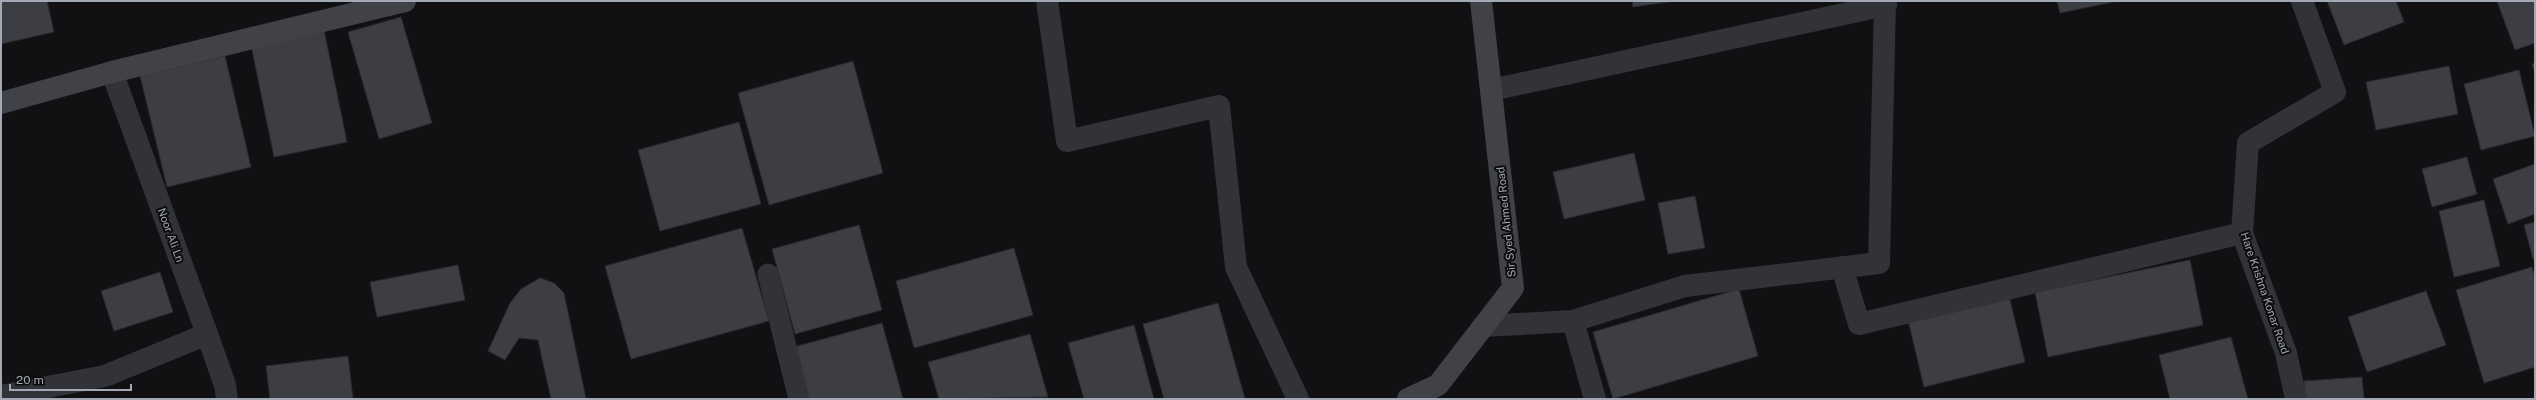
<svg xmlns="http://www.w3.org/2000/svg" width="2536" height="400" font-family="'Public Sans',sans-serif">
  <rect width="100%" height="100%" fill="#111113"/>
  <path fill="#3d3e43" stroke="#2b2b2f" d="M1 1H47L54 32 1 44Z
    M1632 1H1675L1633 7Z
    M2057 1H2118L2060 13Z
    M2327 1H2396L2404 22 2344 45Z
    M2497 1H2535V43L2515 50Z
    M401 17 432 123 379 139 348 32Z
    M324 30 347 142 274 157 251 45Z
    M225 56 251 167 167 187 140 76Z
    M853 61 883 173 769 205 738 93Z
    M2535 63V73L2532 64Z
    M2449 66 2458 114 2376 130 2366 82Z
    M2519 70 2535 136 2481 150 2464 84Z
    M739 122 761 204 660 231 638 150Z
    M1634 153 1645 200 1564 219 1553 172Z
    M2467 157 2477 194 2432 207 2422 169Z
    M2535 164V214L2508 224 2493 179Z
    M1695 196 1705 248 1668 254 1658 203Z
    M2484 200 2500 266 2454 277 2439 211Z
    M2535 222V259H2533L2524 225Z
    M859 225 882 310 795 334 772 249Z
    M742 228 769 321 631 359 605 266Z
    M1014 248 1033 315 914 348 896 281Z
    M2190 260 2203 325 2048 357 2035 292Z
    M458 265 465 300 377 317 370 282Z
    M2532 267 2535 278V367L2484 383 2456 290Z
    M160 272 173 312 114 331 101 291Z
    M540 278 554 283 564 293 586 399H551L538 340 519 338 505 360 488 351 510 303 521 289Z
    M1739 289 1758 356 1613 399 1593 332Z
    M2426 291 2446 345 2367 372 2348 317Z
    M2009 296 2025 362 1924 387 1908 320Z
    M1218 303 1245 399H1164L1143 324Z
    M882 323 903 399H804L790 348Z
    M1134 325 1154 399H1084L1068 343Z
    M1030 334 1048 397 939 399 928 362Z
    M2231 337 2248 399H2170L2159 355Z
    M348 356 353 399H270L266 366Z
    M2362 377 2364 399H2305L2304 381Z"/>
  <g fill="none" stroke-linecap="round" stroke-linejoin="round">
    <path stroke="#323338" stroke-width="21" d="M768 274 799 399"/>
    <path stroke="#323338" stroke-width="22" d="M1047 1 1067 141 1219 106 1236 267 1298 399
      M112 72 207 334 225 385 227 399
      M1491 90 1886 5
      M1842 267 1859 324 2242 233
      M1573 321 1595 399
      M1483 326 1573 321 1685 286 1879 263 1885 1
      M1 396 105 376 207 334
      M2296 399 2286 353 2242 233 2248 143 2335 92 2302 1"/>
    <path stroke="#404248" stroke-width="22" d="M1 103 112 72 405 1
      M1408 399 1438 385 1513 288 1481 1"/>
  </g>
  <g text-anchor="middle" stroke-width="4" stroke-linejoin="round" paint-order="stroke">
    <g font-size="11" fill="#a2a8b4" stroke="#0c0c0e">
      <text transform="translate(1506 222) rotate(-96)" y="4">Sir Syed Ahmed Road</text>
      <text transform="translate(171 235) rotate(70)" y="4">Noor Ali Ln</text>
      <text transform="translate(2265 293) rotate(71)" y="4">Hare Krishna Konar Road</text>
    </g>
  </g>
  <rect width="2536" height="400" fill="none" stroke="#a2a8b4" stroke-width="4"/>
  <path d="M10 384v6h121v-6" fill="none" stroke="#a2a8b4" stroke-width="2"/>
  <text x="16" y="384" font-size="12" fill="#a2a8b4" stroke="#0c0c0e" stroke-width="3" paint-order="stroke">20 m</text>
</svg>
